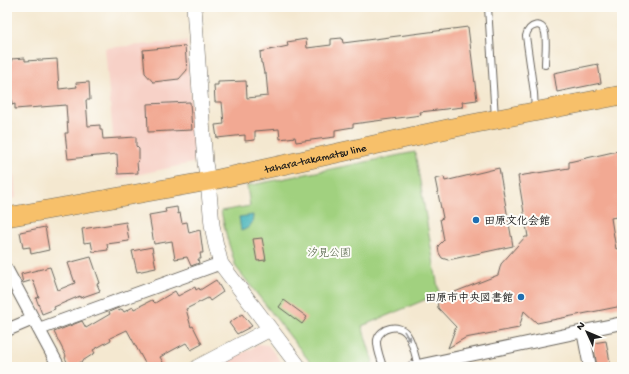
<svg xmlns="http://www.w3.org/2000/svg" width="629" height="374" font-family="'Gochi Hand','Klee One',sans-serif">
  <rect width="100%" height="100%" fill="#fdfcf7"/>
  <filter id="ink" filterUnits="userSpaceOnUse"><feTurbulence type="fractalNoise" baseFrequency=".025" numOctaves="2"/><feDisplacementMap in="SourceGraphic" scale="8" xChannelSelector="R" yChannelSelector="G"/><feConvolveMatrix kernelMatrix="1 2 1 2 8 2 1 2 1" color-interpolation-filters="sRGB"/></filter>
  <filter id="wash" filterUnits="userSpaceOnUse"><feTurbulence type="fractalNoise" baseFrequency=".012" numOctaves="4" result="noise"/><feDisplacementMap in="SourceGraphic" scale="16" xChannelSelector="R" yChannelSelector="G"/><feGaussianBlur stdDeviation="0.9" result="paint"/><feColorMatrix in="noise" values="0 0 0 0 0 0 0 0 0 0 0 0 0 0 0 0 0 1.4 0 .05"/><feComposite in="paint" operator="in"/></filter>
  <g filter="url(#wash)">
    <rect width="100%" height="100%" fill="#f4e8d0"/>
    <path fill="#f7d1c7" d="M187 41 195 158 193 163 117 179 105 48Z
      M7 164H13L16 198 7 200Z
      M260 344 268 345 285 367H215Z"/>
    <path fill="#a1d17f" stroke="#5e764e" d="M415 152 439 294 362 326 373 362 370 367H314L236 267 227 238 221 211 250 206 247 186Z"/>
    <path fill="#42b2b9" stroke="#2f676a" d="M253 215C253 224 250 228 241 231L239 217Z"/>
    <g id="blocks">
      <path fill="#f2a993" d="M468 27 477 100 462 102 463 107 420 112 421 115 353 124V127L335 130V137L296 142 295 137 280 139 279 129 255 131V140L245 141V135L217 138 215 125 224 124 222 102H215L214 85H218V82L246 81 247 98 268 96 266 73H264L262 63H261L260 52 288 46 287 42 306 39 307 48 331 45V39L342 38 343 43Z
        M185 46 187 70 179 79 153 82 145 73 143 50Z
        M25 58V61L57 59 59 89 77 87 76 83 89 82 90 100H86L88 126 100 125V130H102L103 139 136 137V146L139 149V159L137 162 138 173 118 174 117 154 68 159 65 133H68L66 105 15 109V104L12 105 9 62H12L11 59Z
        M598 64 601 83 557 92 554 73Z
        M190 102 192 130 148 132 147 104Z
        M622 150V216L611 218 616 249 622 247V306L537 323 524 311 519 328 465 338 448 348 456 327 438 308 437 299 498 275 501 264 525 237H528L518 176 569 168V162Z
        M499 168 513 246 448 260 442 258 439 253 438 246 444 240 440 219 443 218 435 179 444 177 445 181Z
        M177 207 178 214 180 213 182 223 187 222 189 233 200 230 203 253H200L201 259H198L199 263 191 266 187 257 175 259 172 241 154 244 149 215 166 212 165 209Z
        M126 222 129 241 107 244 108 250 93 252 91 242 84 243 82 229Z
        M45 227 49 250 31 254 30 247 23 248 20 232Z
        M262 238 266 260 257 261 253 239Z
        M152 247 156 268 137 272 132 251Z
        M91 257 100 283 97 284 100 291 80 298V296L54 307 55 309 42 314 36 298 39 297 33 280 23 283 21 274 50 267 58 290 75 283 68 263Z
        M216 280 223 292 210 301 208 298 186 309 191 327 193 326 202 344 191 350 186 343 160 357 164 364 158 367H147L127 330 110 338 111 340 93 350 95 353 73 367H70L65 358 66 356 54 332 82 321 86 328 110 314 109 312 118 308 119 311 122 309 124 312 133 307 134 309 152 300 155 303 175 291 178 296 195 287 196 290 199 288 200 290Z
        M284 300 307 317 302 324 279 307Z
        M242 314 252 326 237 334 229 323Z
        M606 341 611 367H597L593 343Z"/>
    </g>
  </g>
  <g filter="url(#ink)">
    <use href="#blocks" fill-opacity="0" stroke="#68635b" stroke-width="1"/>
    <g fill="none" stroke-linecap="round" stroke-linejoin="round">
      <defs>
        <path id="service" d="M488 7 495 118
          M535 111 534 93 526 36C528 24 543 21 545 33 547 43 545 55 545 65
          M383 367C381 359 376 348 377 340 380 327 399 323 407 334 413 342 415 356 418 366"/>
        <path id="minor" d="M7 270 59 367
          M39 329 213 266 221 264
          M7 330 33 319
          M583 331 590 367
          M413 367 622 323"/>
        <path id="tertiary" d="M194 7 205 163C209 184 210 204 212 225 214 238 217 251 221 264L299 367
          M198 367 270 329"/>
        <g id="primary">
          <path id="s1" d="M7 217 209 181 461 126 622 95"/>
        </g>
      </defs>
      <use href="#service" stroke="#68635b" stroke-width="8"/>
      <use href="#minor" stroke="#68635b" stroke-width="14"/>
      <use href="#tertiary" stroke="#68635b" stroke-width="16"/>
      <use href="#primary" stroke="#68635b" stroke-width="20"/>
      <use href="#service" stroke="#fff" stroke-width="6"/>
      <use href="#minor" stroke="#fff" stroke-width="12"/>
      <use href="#tertiary" stroke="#fff" stroke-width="15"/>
      <use href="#primary" stroke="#f7c06b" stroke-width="19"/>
    </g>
    <defs><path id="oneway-solid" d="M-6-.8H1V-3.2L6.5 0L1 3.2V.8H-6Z"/></defs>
    <use fill="#999" href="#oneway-solid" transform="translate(407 336) rotate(58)"/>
  </g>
  <g fill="#1f6fb2" stroke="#fdfcf7" stroke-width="1.5">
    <circle cx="476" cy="220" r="4"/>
    <circle cx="521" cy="297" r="4"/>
  </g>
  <g text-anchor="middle" stroke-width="4" stroke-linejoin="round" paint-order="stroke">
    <g font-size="11" fill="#1c1c1c" stroke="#fdfcf7">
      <text dy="4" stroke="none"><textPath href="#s1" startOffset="314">tahara-takamatsu line</textPath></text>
    </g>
    <g font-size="11" font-weight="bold" fill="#1c1c1c" stroke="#fdfcf7" text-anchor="start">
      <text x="484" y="224">田原文化会館</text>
      <text x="513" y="301" text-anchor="end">田原市中央図書館</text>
    </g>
    <g font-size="11" fill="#4b5b3f" stroke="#fdfcf7">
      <text x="329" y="256">汐見公園</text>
    </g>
  </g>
  <rect width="629" height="374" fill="none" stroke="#fdfcf7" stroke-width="24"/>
  <g transform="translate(587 332) rotate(314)" stroke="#fdfcf7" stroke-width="3" paint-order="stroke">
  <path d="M0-3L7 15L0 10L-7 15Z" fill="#1c1c1c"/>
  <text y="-6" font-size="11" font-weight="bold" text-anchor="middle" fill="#1c1c1c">N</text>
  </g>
</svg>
